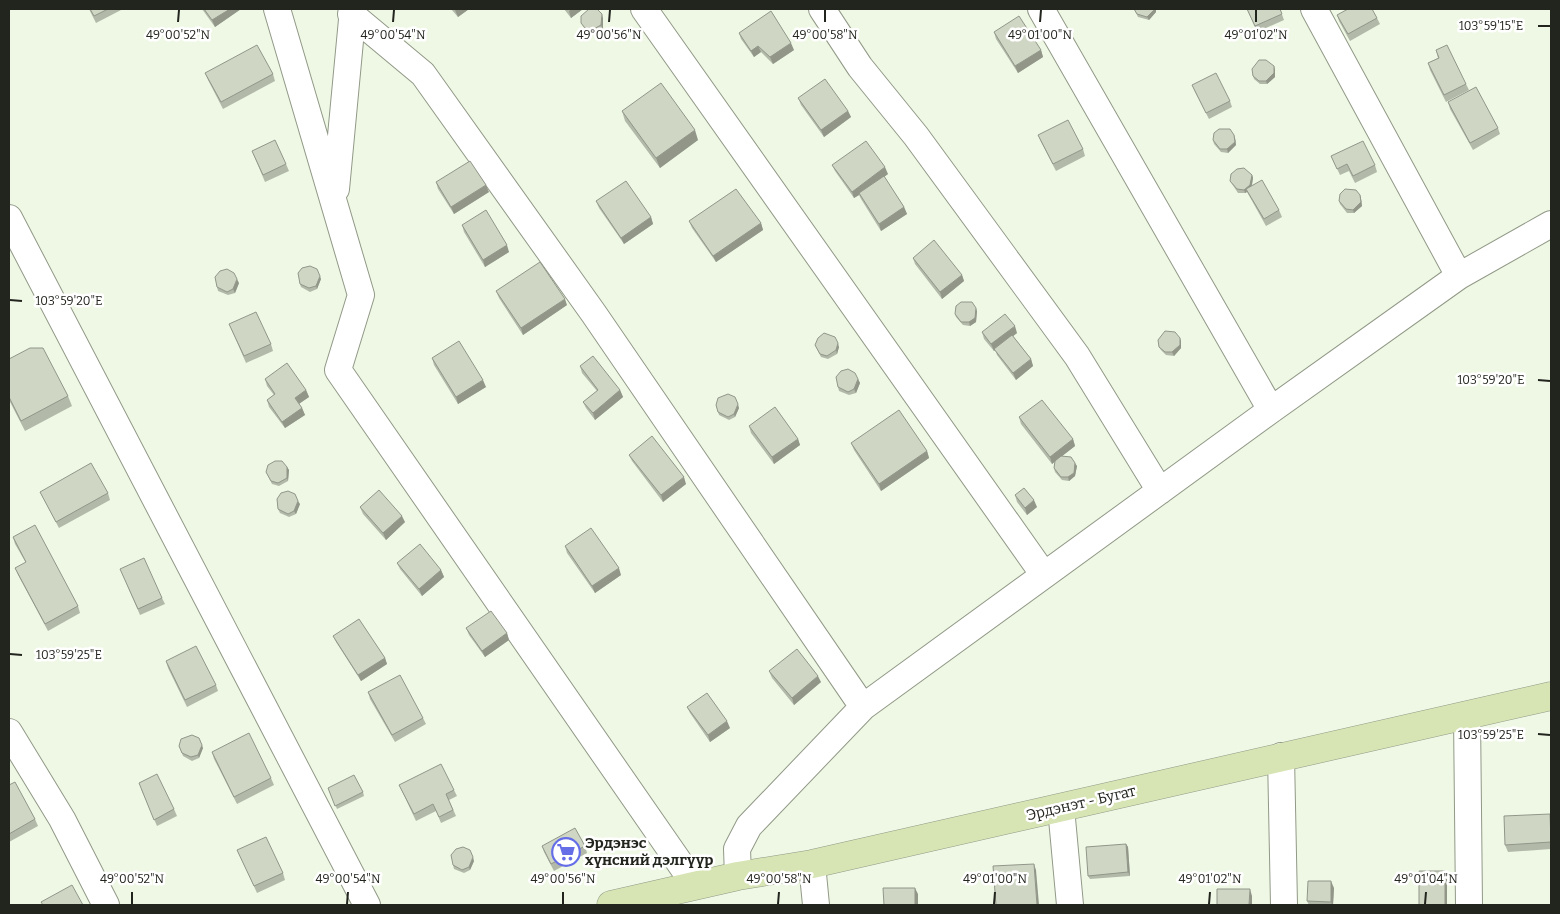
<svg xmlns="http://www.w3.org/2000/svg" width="1560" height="914" font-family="Bitter,serif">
  <rect width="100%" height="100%" fill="#eff8e5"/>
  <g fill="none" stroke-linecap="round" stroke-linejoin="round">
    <defs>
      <path id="street" d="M277 9 361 295 338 370 695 885
        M644 9 1044 575
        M822 9 860 67 916 136 1077 356 1160 491
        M1041 9 1271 410
        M1314 9 1459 276
        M351 14 423 74 594 314 863 707
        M336 189 353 9
        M9 218 367 905
        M1467 715 1469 905
        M9 732 62 819 106 905
        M1281 756 1284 905
        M1061 808 1070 905
        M812 864 816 905
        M738 876 737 849 749 826 863 707 1271 410 1459 276 1551 224"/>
      <path id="secondary" d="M611 905 738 876 812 864 1551 696"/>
    </defs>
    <use href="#street" stroke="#919987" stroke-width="28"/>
    <use href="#secondary" stroke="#919987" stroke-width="29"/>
    <use href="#street" stroke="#fff" stroke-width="26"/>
    <use href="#secondary" stroke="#d7e4b3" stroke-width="28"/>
  </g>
  <path fill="#b2b9a9" d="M89 9H123L96 23Z
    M202 9H241L215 27Z
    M451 9H469L458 17Z
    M564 9H583L571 18Z
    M1134 9 1156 12 1149 20 1138 17Z
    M1247 9H1280L1284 20 1257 32Z
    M1337 15 1377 18 1380 24 1350 41 1339 21Z
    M603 18V29L593 34 587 32 581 23Z
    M994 32 1041 50 1043 57 1018 73 996 39Z
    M739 33 794 50 773 64 761 52 754 57 741 39Z
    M1436 50 1466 84 1469 90 1446 102 1430 70 1428 63 1438 58Z
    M1274 66 1275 70V77L1267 84H1260L1254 79 1253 76Z
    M205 73 273 74 275 81 223 109 208 80Z
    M1192 85 1230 101 1232 107 1209 119 1195 92Z
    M798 98 848 111 851 117 824 137 801 105Z
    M1448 102 1498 128 1500 134 1473 150 1450 109Z
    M622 111 698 140 660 168 625 121Z
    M1038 135 1083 149 1085 156 1056 171 1041 142Z
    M1235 138 1236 145 1228 153 1221 152 1214 144 1213 140Z
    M252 151 286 164 289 171 265 182Z
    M1331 156 1375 165 1377 172 1355 183 1349 171 1340 175Z
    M832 165 888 174 884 177 904 207 907 214 881 231 861 199 859 195 854 198 835 171Z
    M1252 175 1253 178 1252 186 1279 210 1282 217 1266 226 1247 192 1245 193H1238L1230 181Z
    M436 182 489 192 454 214 438 189Z
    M1360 195 1361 199 1362 206 1354 213H1347L1340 204 1339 201Z
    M596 201 651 217 653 224 624 244 599 208Z
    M689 221 761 223 763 230 716 262 692 228Z
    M462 225 509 252 485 267 464 232Z
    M913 258 962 275 964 281 942 299 915 264Z
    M321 279 317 289 310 292 301 287 300 284Z
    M239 283 235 293 228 295 218 291 217 287Z
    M496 291 567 305 523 335 499 298Z
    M977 311 976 322 970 326 963 325 956 317 955 314Z
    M229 324 271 344 273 351 246 363Z
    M982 332 1017 333 1013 336 1031 359 1033 366 1016 380 997 355 995 350 994 351 984 339Z
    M1181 341V348L1174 356 1166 355 1161 350 1159 347Z
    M815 345 839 347 837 354 828 359 821 357Z
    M432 358 486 387 458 404 434 365Z
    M9 359 68 396 72 406 25 431 9 400Z
    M580 366 620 390 623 397 595 420 586 408 583 402 597 391 582 373Z
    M265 379 306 390 309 397 299 404 302 408 305 415 285 428 269 407 267 400 274 395 267 386Z
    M858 379 860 383 856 393 849 395 839 391 838 387Z
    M716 405 739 408 735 417 729 420 719 415Z
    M1019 417 1073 439 1075 446 1062 456 1077 466 1075 476 1069 481 1062 480 1055 472 1054 468 1055 461 1052 464 1021 424Z
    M749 426 798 439 800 445 774 464 751 433Z
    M851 443 927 451 929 458 881 491 854 450Z
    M629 455 686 484 663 502 632 461Z
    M287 467 289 470 288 481 279 486 272 484 266 472Z
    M40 492 108 493 110 500 59 528 43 498Z
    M1015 495 1037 507 1027 515 1017 502Z
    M300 504 296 514 289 517 280 513 278 509Z
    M360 507 405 522 386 540 363 514Z
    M13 537 78 606 80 613 48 631 18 575 15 568 26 563 15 544Z
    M565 546 621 575 595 593 567 553Z
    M397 563 441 570 444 577 422 596 400 569Z
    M120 569 162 598 165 604 140 615Z
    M466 628 507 633 509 640 485 657 469 635Z
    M333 636 385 658 387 664 361 681 336 642Z
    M166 661 216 685 218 691 187 707 168 668Z
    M769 671 821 682 794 705 772 678Z
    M368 692 423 718 426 724 395 742 370 699Z
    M687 707 730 728 710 742 690 713Z
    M179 746 203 748 199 758 192 761 183 756Z
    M212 752 271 778 274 785 237 804 214 759Z
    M9 785 35 819 38 826 9 842Z
    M399 785 454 790 457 796 449 800 456 816 441 823 436 811 416 821Z
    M328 788 363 792 364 796 337 809Z
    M141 789 174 809 177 816 157 826Z
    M1551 816V849L1508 852 1505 845Z
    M1126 844 1128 847 1130 876 1090 879 1088 876Z
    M542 846H585L587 853 554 871 544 852Z
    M237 850 283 873 285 880 257 893Z
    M474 861 470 870 464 873 454 869 453 865Z
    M1334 888 1333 905H1309L1307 901Z"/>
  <path fill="#919689" d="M230 9H241L215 27 212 20Z
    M457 9H469L458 17 455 10Z
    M572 9H583L571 18 569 11Z
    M1155 9H1156V12L1149 20 1147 17Z
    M602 14 603 18V29L601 25Z
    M791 43 794 50 773 64 770 57Z
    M758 46 761 52 754 57 751 51Z
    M1041 50 1043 57 1018 73 1015 66Z
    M1274 66 1275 70V77L1267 84 1266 81Z
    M848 111 851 117 824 137 821 130Z
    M695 130 698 140 660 168 656 158Z
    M1234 135 1235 138 1236 145 1228 153 1227 149Z
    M885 167 888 174 860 194 859 193V195L854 198 852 192Z
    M1252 175 1253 178 1251 189H1246L1247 192 1245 193 1244 190Z
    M486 185 489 192 454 214 451 207Z
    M1360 195 1361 199 1362 206 1354 213 1353 210Z
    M904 207 907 214 881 231 879 224Z
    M651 217 653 224 624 244 621 238Z
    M761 223 763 230 716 262 713 256Z
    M507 245 509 252 485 267 483 260Z
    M962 275 964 281 942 299 940 292Z
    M320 276 321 279 317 289 316 286Z
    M237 279 239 283 235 293 233 289Z
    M565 299 567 305 523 335 521 328Z
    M976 308 977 311 976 322 970 326 969 322Z
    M1015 326 1017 333 994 351 991 344Z
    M1180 338 1181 341V348L1174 356 1172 352Z
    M838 343 839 347 837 354 836 350Z
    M1031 359 1033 366 1016 380 1013 373Z
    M858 379 860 383 856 393 854 389Z
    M483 380 486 387 458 404 456 397Z
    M306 390 309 397 297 405 295 398Z
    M620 390 623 397 595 420 593 413Z
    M738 404 739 408 735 417 734 414Z
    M302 408 305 415 285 428 282 422Z
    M798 439 800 445 774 464 772 457Z
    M1073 439 1075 446 1052 464 1050 457Z
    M927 451 929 458 881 491 879 484Z
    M1075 463 1077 466 1075 476 1069 481 1068 477Z
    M287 467 289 470 288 481 287 478Z
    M684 477 686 484 663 502 661 495Z
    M1034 500 1037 507 1027 515 1025 508Z
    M298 501 300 504 296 514 294 511Z
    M402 516 405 522 386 540 383 533Z
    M619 568 621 575 595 593 592 586Z
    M441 570 444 577 422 596 419 589Z
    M507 633 509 640 485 657 482 651Z
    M385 658 387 664 361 681 358 675Z
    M818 676 821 682 794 705 792 698Z
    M727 721 730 728 710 742 708 735Z
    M202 745 203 748 199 758 198 755Z
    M1126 844 1128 847 1130 876 1128 872Z
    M473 857 474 861 470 870 469 867Z
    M1034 864 1036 870 1039 905H1037Z
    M1445 871 1447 878V905H1445Z
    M1331 881 1334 888 1333 905H1332L1331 902Z
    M915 888 918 894V905H915Z
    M1250 889 1252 896V905H1249Z"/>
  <path fill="#cfd7c4" stroke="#919689" d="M90 9H108L94 16Z
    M204 9H230L212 20Z
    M589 9H597L602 14 601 25 592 30 585 28 581 23V16Z
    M1134 9H1155L1147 17 1137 14Z
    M1247 9H1280L1282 14 1255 26Z
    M1348 9H1372L1377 18 1348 34 1337 15Z
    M771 11 791 43 770 57 758 46 751 51 739 33Z
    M1019 16 1041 50 1015 66 994 32Z
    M257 45 273 74 221 102 205 73Z
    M1447 45 1466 84 1444 95 1428 63 1439 58 1436 50Z
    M1259 60H1266L1274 66V73L1266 81H1259L1253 76 1252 69Z
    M1216 73 1230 101 1206 113 1192 85Z
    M825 79 848 111 821 130 798 98Z
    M661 83 695 130 656 158 622 111Z
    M1476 87 1498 128 1470 143 1448 102Z
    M1068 120 1083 149 1053 164 1038 135Z
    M1219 129H1230L1234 135 1235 142 1227 149H1220L1213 140 1214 133Z
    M275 140 286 164 263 175 252 151Z
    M866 141 885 167 852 192 832 165Z
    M1363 141 1375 165 1353 176 1347 164 1337 169 1331 156Z
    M470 161 486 185 451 207 436 182Z
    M1244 168 1252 175 1250 185 1244 190 1237 189 1230 181 1231 174 1237 169Z
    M884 176 904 207 879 224 859 193Z
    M1262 180 1279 210 1264 219 1246 189Z
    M626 181 651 217 621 238 596 201Z
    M736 189 761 223 713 256 689 221Z
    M1345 189 1356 190 1360 195 1361 202 1353 210 1346 209 1339 201 1340 194Z
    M486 210 507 245 483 260 462 225Z
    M934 240 962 275 940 292 913 258Z
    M540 262 565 299 521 328 496 291Z
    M310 266 317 269 320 276 316 286 309 288 300 284 298 273 302 268Z
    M227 269 234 273 237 279 233 289 227 292 217 287 215 277 220 271Z
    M961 302H972L976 308 975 318 969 322H961L955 314 956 306Z
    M256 312 271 344 244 356 229 324Z
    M1005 314 1015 326 991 344 982 332Z
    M1165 331 1175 332 1180 338V345L1172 352H1165L1159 347 1158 340Z
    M824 333 835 337 838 343 836 350 827 356 820 354 815 345 818 338Z
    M1012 335 1031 359 1013 373 994 349Z
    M459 341 483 380 456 397 432 358Z
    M30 348H43L68 396 21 421 9 397V359Z
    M593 356 620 390 593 413 583 402 598 390 580 366Z
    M287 363 306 390 295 398 302 408 282 422 267 400 275 394 265 379Z
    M848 369 855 373 858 379 854 389 848 392 838 387 836 377 841 371Z
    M728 394 735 397 738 404 734 414 728 417 718 412 716 405 718 398Z
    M1042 400 1073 439 1050 457 1019 417Z
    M775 407 798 439 772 457 749 426Z
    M899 410 927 451 879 484 851 443Z
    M652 436 684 477 661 495 629 455Z
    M1061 456 1071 457 1075 463 1074 473 1068 477H1061L1054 468 1055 461Z
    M275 461H282L287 467V478L278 483 271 481 266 472 268 465Z
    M91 463 108 493 56 522 40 492Z
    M1024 488 1034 500 1025 508 1015 495Z
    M379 490 402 516 383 533 360 507Z
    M288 491 295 494 298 501 294 511 288 514 278 509 277 499 281 493Z
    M35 525 78 606 45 624 15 568 26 562 13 537Z
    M591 528 619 568 592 586 565 546Z
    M420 544 441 570 419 589 397 563Z
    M144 558 162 598 138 609 120 569Z
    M491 611 507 633 482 651 466 628Z
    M359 619 385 658 358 675 333 636Z
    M196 646 216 685 185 700 166 661Z
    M797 649 818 676 792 698 769 671Z
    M400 675 423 718 392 735 368 692Z
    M707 693 727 721 708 735 687 707Z
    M249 733 271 778 234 797 212 752Z
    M192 735 199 738 202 745 198 755 191 757 182 753 179 746 181 739Z
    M441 764 454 790 446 794 453 810 439 817 433 804 414 814 399 785Z
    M157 774 174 809 154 820 139 783Z
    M354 775 363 792 335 806 328 788Z
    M15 782 35 819 9 834V785Z
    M1550 814 1551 842 1505 845 1504 816Z
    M575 828 585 846 551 864 542 846Z
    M266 837 283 873 254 886 237 850Z
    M1126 844 1128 872 1088 876 1086 847Z
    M463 847 470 850 473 857 469 867 462 870 453 865 451 855 456 849Z
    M1034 864 1037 905H996L993 866Z
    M1419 871H1445V905H1419Z
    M1308 881H1331V902L1307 901Z
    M72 885 83 905H43L41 902Z
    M883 888H915V905H884Z
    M1217 889H1250L1249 905H1217Z"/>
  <path fill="none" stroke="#22251e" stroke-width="2" d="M178 22 179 10M393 22 394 10M609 22 610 10M825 22V10M1040 22 1041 10M1256 22V10M1538 26H1550M10 300 22 301M1538 380 1550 381M10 654 22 655M1538 734 1550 735M132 904V892M347 904 348 892M563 904V892M778 904 779 892M994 904 995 892M1209 904 1210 892M1425 904 1426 892"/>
  <defs>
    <symbol id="supermarket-ring" viewBox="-11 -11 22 22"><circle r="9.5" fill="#fff" stroke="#656ee7" stroke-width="1.5"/><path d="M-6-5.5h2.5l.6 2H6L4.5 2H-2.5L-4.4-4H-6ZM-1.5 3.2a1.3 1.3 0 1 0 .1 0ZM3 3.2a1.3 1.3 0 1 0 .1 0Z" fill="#656ee7"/></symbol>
  </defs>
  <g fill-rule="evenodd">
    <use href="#supermarket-ring" x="550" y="836" width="32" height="32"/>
  </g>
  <g text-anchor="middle" stroke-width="5" stroke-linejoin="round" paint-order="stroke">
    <g font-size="15" fill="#22251e" stroke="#fff">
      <text transform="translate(1081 803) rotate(-13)" y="5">Эрдэнэт - Бугат</text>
    </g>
    <g font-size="15" font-weight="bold" fill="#22251e" stroke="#fff" text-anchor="start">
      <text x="585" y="848">Эрдэнэс<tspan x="585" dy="17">хүнсний дэлгүүр</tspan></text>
    </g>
  </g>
  <g font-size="12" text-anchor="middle" fill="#22251e" stroke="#fff" stroke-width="5" stroke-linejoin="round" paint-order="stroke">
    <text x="1491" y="30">103°59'15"E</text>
    <text x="178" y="39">49°00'52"N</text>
    <text x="393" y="39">49°00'54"N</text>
    <text x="609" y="39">49°00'56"N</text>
    <text x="825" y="39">49°00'58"N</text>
    <text x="1040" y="39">49°01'00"N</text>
    <text x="1256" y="39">49°01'02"N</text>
    <text x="69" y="305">103°59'20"E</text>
    <text x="1491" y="384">103°59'20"E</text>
    <text x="69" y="659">103°59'25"E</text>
    <text x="1491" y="739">103°59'25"E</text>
    <text x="132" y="883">49°00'52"N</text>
    <text x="348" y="883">49°00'54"N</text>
    <text x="563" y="883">49°00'56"N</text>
    <text x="779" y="883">49°00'58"N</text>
    <text x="995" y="883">49°01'00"N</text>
    <text x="1210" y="883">49°01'02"N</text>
    <text x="1426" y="883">49°01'04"N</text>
  </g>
  <rect width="1560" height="914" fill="none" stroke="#22251e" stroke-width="20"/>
</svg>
